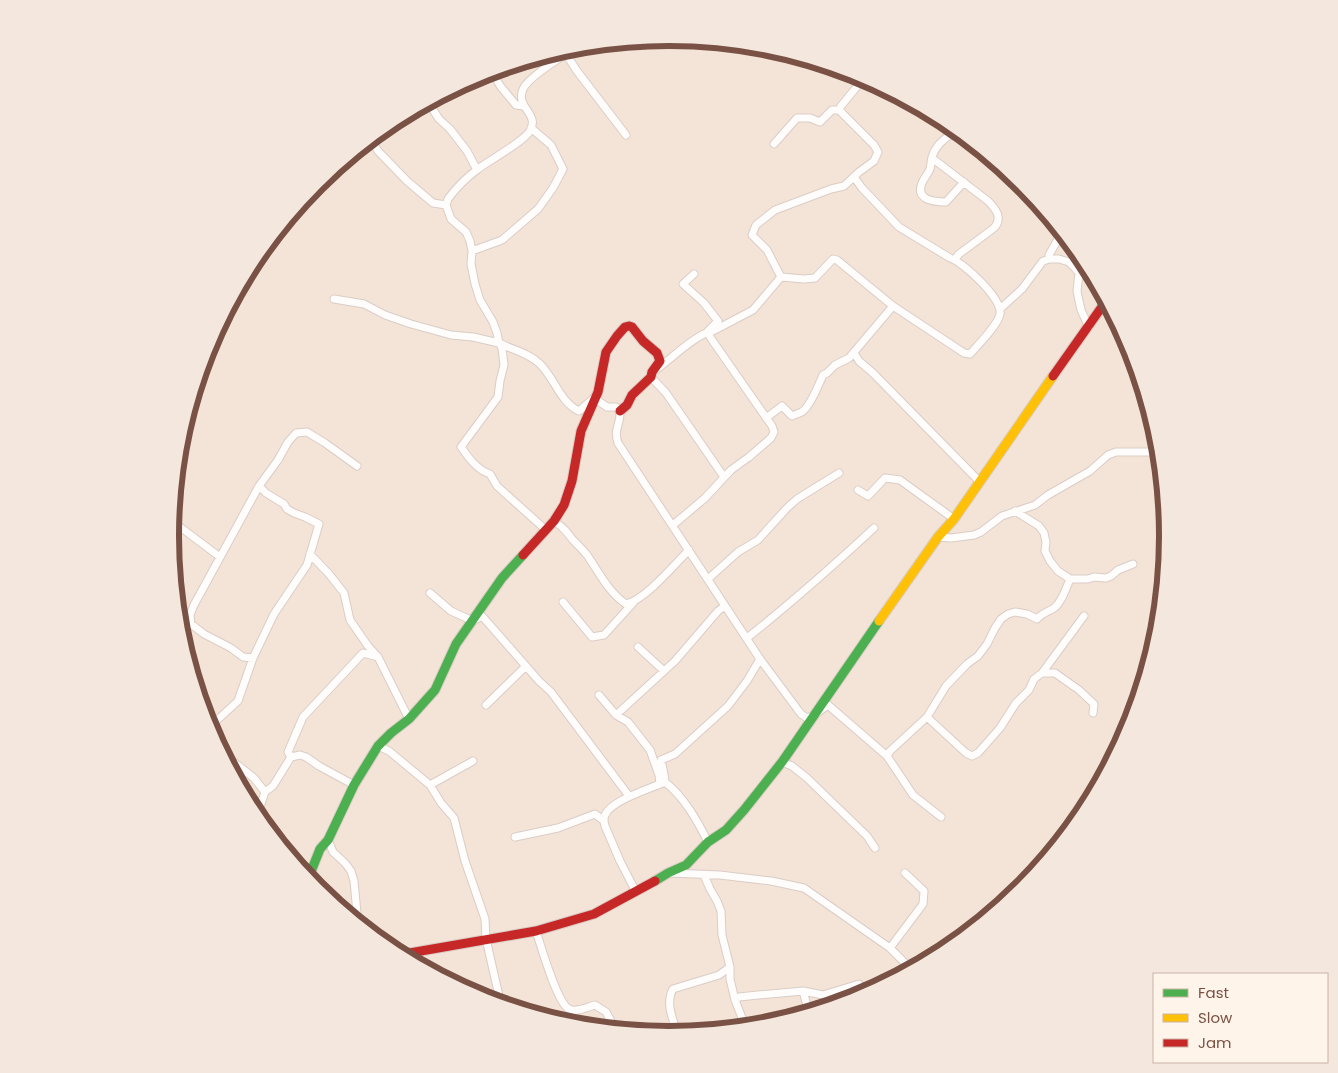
<svg xmlns="http://www.w3.org/2000/svg" width="1338" height="1073" font-family="Poppins,sans-serif">
  <rect width="100%" height="100%" fill="#f8f0e8"/>
  <path fill="#f4e4d7" d="M172 536a497 497 0 1 1 994 0a497 497 0 1 1-994 0Z"/>
  <g fill="none" stroke-linecap="round" stroke-linejoin="round">
    <defs>
      <path id="street" d="M577 47C564 55 528 77 523 89 515 108 540 113 530 131 522 143 491 159 478 169 467 177 456 188 448 199L446 205 451 219 466 232 470 241 472 251 471 264 475 284 480 300 493 322 497 333 499 343C513 350 529 353 540 364 555 379 560 402 579 411L594 398 607 407H616L620 411C621 425 613 428 618 443L760 659 801 714 807 718 813 716 828 705 887 756 913 795 941 817
        M566 54 577 71 626 135
        M491 71 501 87 516 105 524 106
        M428 102 439 119 450 129 467 151 477 170
        M937 117C951 134 957 139 978 148
        M952 134C943 139 935 147 932 157 931 161 931 165 930 169 928 174 924 178 922 183 915 200 934 202 946 202L964 182
        M371 139 378 151 407 181 433 203 446 205
        M774 144 797 118H810L820 122 832 110H839
        M932 158 988 201C996 209 1003 218 994 228L959 254 955 259
        M472 251 502 240 538 209 553 188 563 169 551 145 531 128
        M1050 259 1049 255 1062 232
        M781 277 804 279 815 278 833 259 837 260 893 306 964 353 970 354C978 345 998 325 1000 314 1003 299 963 262 950 258L899 227 862 188 854 177
        M781 277 767 250 752 235 756 225 775 210 831 189 844 186 859 172 874 161 878 152 874 145 839 110 841 106 864 78
        M334 299 364 304 385 315 411 324 451 335 473 337 499 343 502 348 504 365 500 381 498 397 461 447C468 457 477 470 490 474L497 486 546 530
        M1000 309 1022 289 1043 261 1050 259H1059L1069 262 1075 268 1079 273 1077 291 1079 301 1081 310 1089 327
        M854 353 859 361 873 373 979 481
        M657 369C671 359 697 333 713 331L753 310 781 277
        M651 377 666 393 724 477
        M766 418 782 406 792 416C796 414 801 413 803 411 811 405 819 384 823 375L827 373 835 365 849 358 893 306
        M858 490 868 496 885 478 900 480 954 519
        M1015 511 1039 526 1044 533 1046 542 1045 551 1050 561 1058 571 1070 579H1088L1094 577 1106 578 1111 576 1118 570 1133 564
        M172 521 220 557
        M554 521C564 528 566 531 573 540 578 545 583 550 587 555 599 572 608 592 626 604 645 600 674 565 689 550
        M673 525 705 498 731 470 749 457 771 438 774 432 772 426 710 337 708 331 718 321 704 303 683 284 694 274
        M938 537 951 538 974 535 981 532 1002 516 1035 505 1048 495 1090 471 1108 455 1116 452H1160
        M310 554 329 574 344 593 350 620 368 646 378 657 409 719
        M708 579 738 552 758 540 787 508 797 499 839 473
        M430 593 451 611 473 621 482 616 539 681 551 692 629 796
        M563 602 592 637 604 635 633 603
        M747 638C791 603 833 566 874 528
        M638 647 664 671
        M253 658 243 657 231 648 204 634 191 624 190 615 194 605 259 486 278 460 288 442 296 433 307 432 325 443 357 466
        M1042 673 1084 616
        M599 695 616 715 628 722 650 750 659 775 660 784 665 782C684 797 697 820 708 842
        M486 705 526 666
        M616 715 675 661 718 611 725 606
        M205 717 215 722
        M927 717 966 753 972 756 978 753 1000 728 1016 703 1029 690 1034 679 1042 673H1055L1079 690 1094 704 1093 713
        M215 722 238 701 253 658 274 614 307 565 319 524 305 517 294 513 287 509 284 504 266 493 259 486
        M215 722 220 750
        M378 746 389 751 430 785 441 803 454 818 465 861 485 919 486 939 499 996 496 1003
        M221 752 254 778 265 792
        M887 756 890 751 927 717 946 686 967 664 978 656 987 644 995 628 1001 619 1008 614 1015 612 1027 614 1037 619C1042 613 1048 612 1054 608 1062 602 1066 588 1070 579
        M291 757 288 752 303 717 363 653 378 657
        M782 762 792 766 807 778 867 836 875 848
        M665 782 664 774 661 760 675 754 728 706 747 681 760 659
        M430 785 473 761
        M254 814 260 807 265 792 273 786 291 757 300 755 306 757 319 766 354 785
        M515 837 558 828 595 814 604 821
        M328 840 333 852 345 863 351 871 354 881 358 924
        M669 873 720 875 771 881 804 888 890 948 912 970
        M704 875 710 889 717 901 721 911 722 935 730 967V979L735 1000 746 1028
        M636 892 620 861 605 826C604 822 603 819 605 815 611 801 646 790 660 784
        M536 931C541 946 557 1003 569 1009 576 1013 587 1007 595 1005L606 1012 616 1030
        M890 948 923 904 924 891 905 873
        M803 991 809 1013
        M735 1000 739 997 758 995 803 991 823 995 859 984
        M665 1035 675 1027
        M678 1035C673 1020 665 1003 673 989L719 975 730 967"/>
      <path id="fast" d="M306 877 312 869 320 849 328 840 354 785 378 746 391 733 409 719 435 690 456 644 502 578 523 555
        M655 881 668 873 686 865 708 842 726 830 744 810 782 762 879 621"/>
      <path id="slow" d="M879 621 938 537 954 519 1053 376"/>
      <path id="jam" d="M1053 376 1106 301
        M523 555 554 521 564 505 572 481 581 431 598 392 606 352 617 336 625 327 629 326 632 327 643 341 657 353 660 361 652 372 651 377 632 395 627 405 620 411
        M398 955 536 931 594 914 655 881"/>
    </defs>
    <use href="#street" stroke="#dacdc6" stroke-width="9"/>
    <use href="#fast" stroke="#d9cbc3" stroke-width="11"/>
    <use href="#slow" stroke="#d9cbc3" stroke-width="11"/>
    <use href="#jam" stroke="#d9cbc3" stroke-width="11"/>
    <use href="#street" stroke="#fefdfc" stroke-width="7"/>
    <use href="#fast" stroke="#4caf50" stroke-width="9"/>
    <use href="#slow" stroke="#ffc107" stroke-width="9"/>
    <use href="#jam" stroke="#c62828" stroke-width="9"/>
  </g>
  <path d="M0 0H1338V1073H0ZM179 536a490 490 0 1 1 980 0a490 490 0 1 1-980 0Z" fill="#f4e7dd" fill-rule="evenodd"/>
  <path fill="none" stroke="#795245" stroke-width="6" d="M179 536a490 490 0 1 1 980 0a490 490 0 1 1-980 0Z"/>
  <rect x="1153" y="973" width="175" height="90" fill="#fff4ea" stroke="#c9b3a8"/>
  <rect x="1163" y="989" width="25" height="8" fill="#4caf50" stroke="#c9b3a8"/>
  <text x="1198" y="998" font-size="15" fill="#795245">Fast</text>
  <rect x="1163" y="1014" width="25" height="8" fill="#ffc107" stroke="#c9b3a8"/>
  <text x="1198" y="1023" font-size="15" fill="#795245">Slow</text>
  <rect x="1163" y="1039" width="25" height="8" fill="#c62828" stroke="#c9b3a8"/>
  <text x="1198" y="1048" font-size="15" fill="#795245">Jam</text>
</svg>
